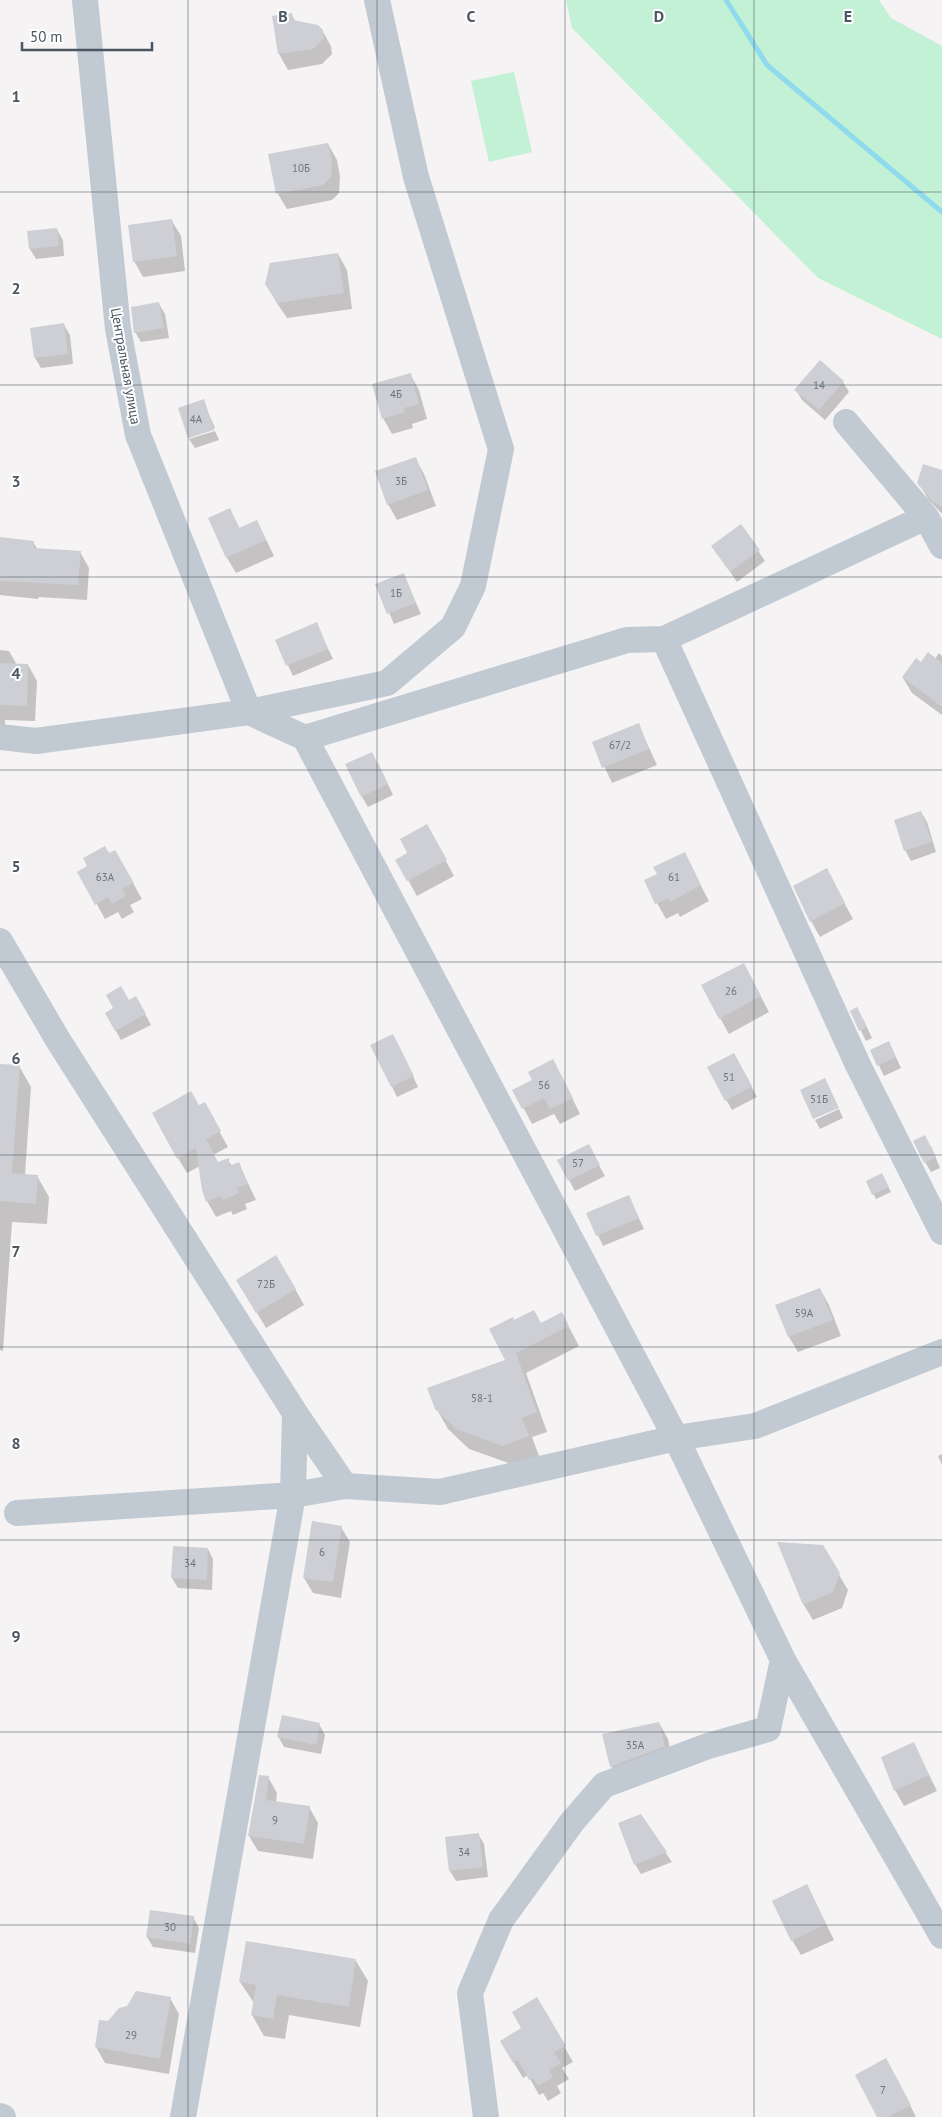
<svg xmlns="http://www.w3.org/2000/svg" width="942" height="2117" font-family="'PT Sans',sans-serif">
  <rect width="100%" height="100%" fill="#f5f3f3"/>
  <path fill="#c3f1d5" d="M566 0H879L891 18 942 46V339L818 278 572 28Z
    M514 72 532 152 489 162 471 81Z"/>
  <path fill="#0003" d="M291 14 296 22 322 30 331 46 332 54 322 64 288 70 279 54 273 17Z
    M328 144 337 160 340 176 339 193 332 200 287 209 278 194Z
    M172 221 181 236 185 271 143 277 134 261Z
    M57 230 63 240 64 256 36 259 30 249Z
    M338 254 347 270 352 309 287 318 275 300Z
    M159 304 165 314 169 338 141 342 135 332Z
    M64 325 70 335 73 364 41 368 35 358Z
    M410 374 419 390 427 419 412 424 413 428 392 434 383 418Z
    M843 382 849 392 825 420 802 400 796 390Z
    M203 401 215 428 189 438 179 409Z
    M215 431 219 440 195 448 189 439Z
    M415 458 424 474 436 506 397 520 388 504Z
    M942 471V514L928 499 919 483Z
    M230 510 240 529 257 521 274 556 236 573 227 558Z
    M741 526 765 561 737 582 713 546Z
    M0 539 33 542 38 550 80 552 89 568 87 600 39 597 38 599 0 595Z
    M403 574 421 614 394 624 377 584Z
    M316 624 333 659 293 676 276 640Z
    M0 650 9 651 17 665H28L37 681 35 721 5 720V726H0Z
    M939 653 942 656V715L912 693 903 678 922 664 935 659Z
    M638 724 657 765 612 783 593 742Z
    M378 763 393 795 368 807 362 797Z
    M921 812 927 822 936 852 911 861 905 850Z
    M435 841 454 876 417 896 397 860Z
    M115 851 142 899 130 905 134 912 122 919 118 912 105 919 79 872Z
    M684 854 709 901 680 917 678 913 666 919 657 903 659 875Z
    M835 886 853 919 820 937 811 921Z
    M752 980 769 1012 729 1034 720 1018Z
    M129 1002 142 1008 151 1025 121 1040 106 1013Z
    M851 1011 863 1019 872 1038 866 1041Z
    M372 1045 399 1046 418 1087 397 1097Z
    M872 1051 894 1053 901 1068 884 1076Z
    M739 1064 757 1097 732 1110 708 1068Z
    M0 1065 19 1066 31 1087 25 1175 37 1176 49 1197 47 1224 12 1222 3 1351 0 1350Z
    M562 1077 580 1114 560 1124 554 1114 532 1124 514 1090Z
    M204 1104 228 1147 213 1155 218 1164 228 1160 232 1166 239 1164 256 1200 245 1204 247 1209 233 1215 231 1211 216 1217 207 1201 200 1166 187 1173 178 1158 198 1107Z
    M839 1109 843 1118 820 1129 815 1120Z
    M931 1146 940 1168 931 1172 925 1162Z
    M594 1156 605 1176 575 1191 558 1160Z
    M884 1179 891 1192 876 1199 867 1182Z
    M629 1197 644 1229 603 1246 588 1214Z
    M295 1289 304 1305 266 1328 247 1296Z
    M820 1289 829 1305 841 1336 798 1352 789 1337 777 1306Z
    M562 1314 579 1346 526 1373 547 1432 532 1437 539 1456 514 1465 469 1449 448 1429 436 1408 507 1361 514 1321 541 1324Z
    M942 1454V1465L938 1456Z
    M341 1527 350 1542 341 1598 313 1593 304 1578Z
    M779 1543 822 1546 848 1590 842 1608 813 1620 804 1605Z
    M208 1549 213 1559 212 1590 178 1588 172 1578Z
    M659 1723 668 1739 673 1762 620 1782 611 1766Z
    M319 1724 325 1735 321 1754 284 1747 278 1736Z
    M914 1744 937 1791 904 1806 895 1790Z
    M268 1777 277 1793 276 1802 309 1807 318 1823 313 1859 258 1851 249 1836Z
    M640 1816 672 1862 641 1874 635 1864Z
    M478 1834 484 1844 488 1877 456 1881 450 1871Z
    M807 1885 834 1940 801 1955 792 1940Z
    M193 1917 199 1928 195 1953 153 1947 147 1937Z
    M356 1961 368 1981 360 2027 289 2015 285 2039 264 2036 252 2015 254 2003 240 1982Z
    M170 1998 179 2014 169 2074 105 2063 96 2047 109 2022Z
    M537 1999 573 2062 562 2068 569 2079 557 2086 561 2093 548 2101 543 2093 539 2095 528 2075 523 2078 501 2041 523 2029Z
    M895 2075 916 2117H879Z"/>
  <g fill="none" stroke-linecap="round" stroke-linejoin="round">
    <path stroke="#90daee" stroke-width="5" d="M726 0 767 65 942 212"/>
  </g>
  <path fill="#cdcfd5" d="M292 13 293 20 318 25 323 30 324 38 313 49 278 54 272 16Z
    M328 143 332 160 331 177 323 185 276 194 268 154Z
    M172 219 177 256 133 262 128 225Z
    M57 228 59 246 29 249 27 231Z
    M338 253 344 293 277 303 265 284 270 263Z
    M159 302 164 328 134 333 131 307Z
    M64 323 68 354 34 358 30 328Z
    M820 360 844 381 819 410 794 390Z
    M411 373 419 404 404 408 405 412 382 419 372 384Z
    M204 399 214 430 188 438 178 408Z
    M416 457 428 490 387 505 375 471Z
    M923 464 942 470V507L932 501 917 483Z
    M230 508 239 528 257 520 266 540 226 558 208 518Z
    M741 524 760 550 730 572 711 546Z
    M0 537 34 541V548L81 551 78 585 0 581Z
    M404 573 416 603 387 614 375 584Z
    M317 622 328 649 286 666 275 640Z
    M928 652 942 663V707L902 677 916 658 921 662Z
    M0 663 28 664 27 706 0 705Z
    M639 723 649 749 602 768 592 742Z
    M372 752 388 784 361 797 345 764Z
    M921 811 932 842 904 851 894 820Z
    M427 824 447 860 407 881 395 860 407 853 400 839Z
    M105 846 109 853 115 850 134 883 122 889 126 896 112 904 108 897 95 905 77 872 87 866 83 858Z
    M685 852 701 885 670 902 668 898 655 904 644 880 657 874 653 867Z
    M827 868 845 903 810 922 793 886Z
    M744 963 761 996 719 1019 701 985Z
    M121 986 129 1000 136 996 146 1014 115 1031 105 1013 113 1008 106 995Z
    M857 1007 867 1027 859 1031 850 1011Z
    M393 1034 414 1076 391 1087 370 1045Z
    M889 1041 896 1057 877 1066 870 1050Z
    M734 1053 752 1086 725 1101 707 1067Z
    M553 1059 573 1098 550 1109 544 1098 522 1109 512 1090 532 1080 528 1072Z
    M0 1064 20 1065 12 1173 38 1175 36 1204 0 1201Z
    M825 1078 839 1108 813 1119 800 1090Z
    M191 1091 199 1105 205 1102 221 1131 206 1139 218 1162 229 1158V1166L239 1162 248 1184 237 1188 239 1193 223 1200 221 1196 206 1202 202 1190 196 1148 177 1159 152 1113Z
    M925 1135 936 1157 924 1163 913 1141Z
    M589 1144 600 1165 568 1181 557 1160Z
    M882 1173 889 1187 872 1195 866 1181Z
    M629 1195 639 1218 596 1236 586 1213Z
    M276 1255 296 1289 256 1313 236 1280Z
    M820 1288 833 1320 788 1337 775 1305Z
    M534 1310 541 1323 562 1312 569 1326 516 1353 537 1412 522 1418 529 1436 502 1446 456 1429 435 1409 427 1388 505 1360 489 1329 513 1317 514 1320Z
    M312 1521 342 1526 333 1582 303 1578Z
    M777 1542 823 1545 840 1573 833 1592 803 1605Z
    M173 1546 208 1548 207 1580 171 1578Z
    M282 1715 320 1723 316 1745 277 1737Z
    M659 1722 665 1746 610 1767 602 1734Z
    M914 1742 929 1775 894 1791 881 1757Z
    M259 1775 269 1776 266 1800 310 1806 304 1844 248 1836Z
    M641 1814 667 1852 634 1865 618 1823Z
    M479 1833 483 1867 449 1871 445 1837Z
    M807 1884 826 1924 791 1941 772 1901Z
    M150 1910 194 1916 190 1944 146 1937Z
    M246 1941 356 1959 349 2007 277 1995 273 2019 251 2015 256 1985 239 1982Z
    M136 1991 171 1997 160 2059 95 2047 99 2020 108 2021 119 2008 127 2006Z
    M537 1997 566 2046 554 2052 561 2063 549 2070 553 2077 538 2086 533 2078 529 2080 518 2060 513 2063 500 2041 521 2028 512 2012Z
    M886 2058 911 2105 888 2117H877L855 2075Z"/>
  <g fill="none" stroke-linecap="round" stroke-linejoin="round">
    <path stroke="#c1cad2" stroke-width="26" d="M85 0 118 329 138 435 249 712 305 738 627 640 664 639 926 517
      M846 422 926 517 942 546
      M664 639 858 1065 942 1232
      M0 737 36 741 249 712 387 683 453 627 473 586 501 449 416 177 377 0
      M305 738 676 1438 783 1660 942 1936
      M0 941 58 1040 295 1413 345 1486 440 1492 676 1438 755 1426 942 1352
      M17 1513 293 1495 345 1486
      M0 2116 3 2117
      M183 2117 293 1495 295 1413
      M486 2117 470 1993 501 1920 572 1822 604 1785 708 1746 768 1729 783 1660"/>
  </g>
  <path fill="none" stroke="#4a5661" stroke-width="1" stroke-opacity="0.55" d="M188 0V2117M377 0V2117M565 0V2117M754 0V2117M0 192H942M0 385H942M0 577H942M0 770H942M0 962H942M0 1155H942M0 1347H942M0 1540H942M0 1732H942M0 1925H942"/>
  <g text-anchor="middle" stroke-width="4" stroke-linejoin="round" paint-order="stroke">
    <g font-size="11" fill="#6b747e">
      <text x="301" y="172">10Б</text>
      <text x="819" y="389">14</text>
      <text x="396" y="398">4Б</text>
      <text x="196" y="423">4А</text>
      <text x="401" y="485">3Б</text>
      <text x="396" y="597">1Б</text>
      <text x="620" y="749">67/2</text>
      <text x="105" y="881">63А</text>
      <text x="674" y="881">61</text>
      <text x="731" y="995">26</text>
      <text x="729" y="1081">51</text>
      <text x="544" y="1089">56</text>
      <text x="819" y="1103">51Б</text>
      <text x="578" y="1167">57</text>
      <text x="266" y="1288">72Б</text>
      <text x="804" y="1317">59А</text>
      <text x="482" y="1402">58-1</text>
      <text x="322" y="1556">6</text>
      <text x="190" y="1567">34</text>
      <text x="635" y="1749">35А</text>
      <text x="275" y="1824">9</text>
      <text x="464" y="1856">34</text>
      <text x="170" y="1931">30</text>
      <text x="131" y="2039">29</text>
      <text x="883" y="2094">7</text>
    </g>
    <g font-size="14" fill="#4a5661" stroke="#fff">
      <text transform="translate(126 366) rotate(80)" y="5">Центральная улица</text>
    </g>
  </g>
  <g font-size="16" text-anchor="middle" font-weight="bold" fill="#4a5661" stroke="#fff" stroke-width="4" stroke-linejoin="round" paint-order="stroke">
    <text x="283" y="22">B</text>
    <text x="471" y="22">C</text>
    <text x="659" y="22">D</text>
    <text x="848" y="22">E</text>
    <text x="16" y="102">1</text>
    <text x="16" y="294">2</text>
    <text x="16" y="487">3</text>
    <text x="16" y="679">4</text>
    <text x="16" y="872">5</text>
    <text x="16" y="1064">6</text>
    <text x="16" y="1257">7</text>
    <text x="16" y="1449">8</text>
    <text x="16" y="1642">9</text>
  </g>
  <path d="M22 42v8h130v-8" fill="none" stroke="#4a5661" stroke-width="2.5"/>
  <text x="30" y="42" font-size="15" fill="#4a5661" stroke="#ffffff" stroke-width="4" paint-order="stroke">50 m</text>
</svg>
